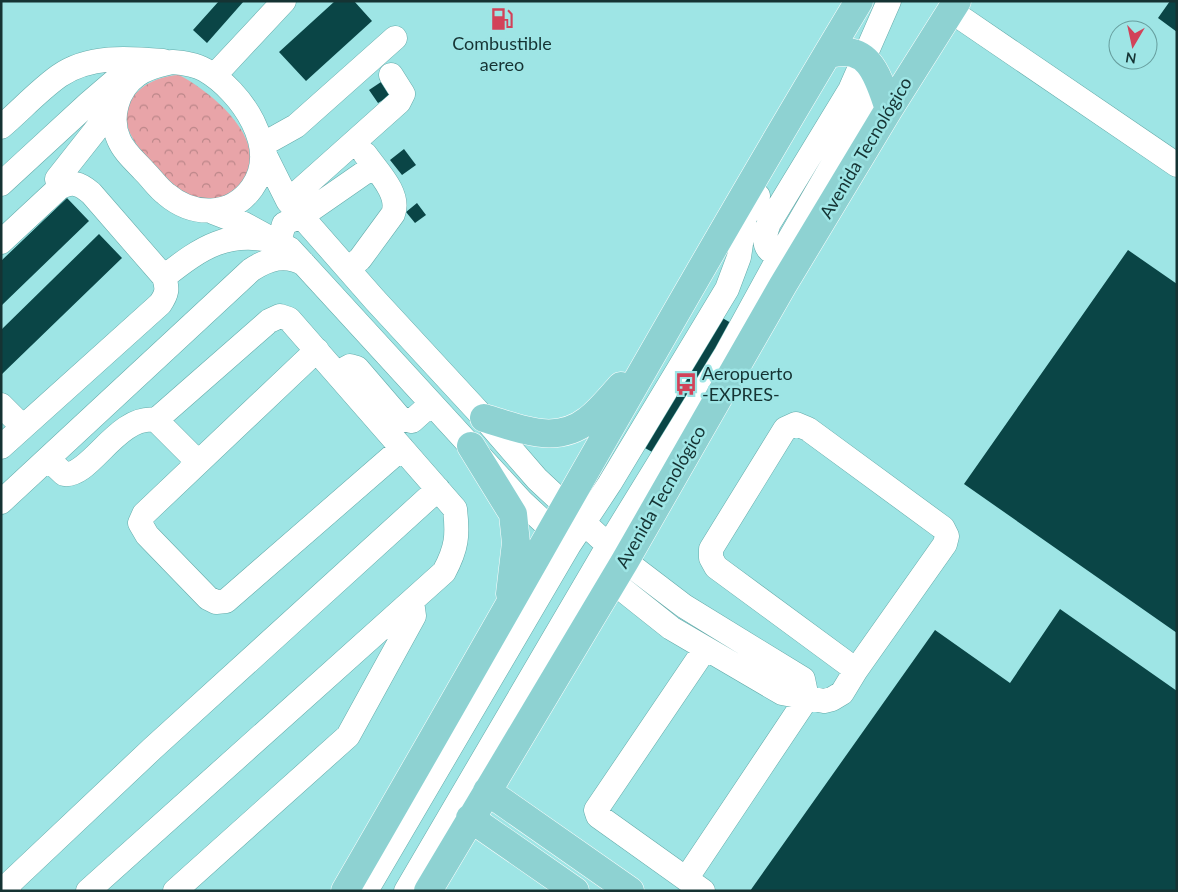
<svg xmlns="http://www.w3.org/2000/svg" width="1178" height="892" font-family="Lato,sans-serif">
  <defs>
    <pattern id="park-crowns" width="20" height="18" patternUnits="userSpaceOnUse" patternTransform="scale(1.25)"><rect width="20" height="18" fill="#e8a4a8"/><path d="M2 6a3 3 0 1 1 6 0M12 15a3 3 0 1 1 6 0" fill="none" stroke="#bb8689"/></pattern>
  </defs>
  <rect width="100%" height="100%" fill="#9ee5e5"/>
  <path fill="url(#park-crowns)" d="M179 75C212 92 274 143 241 183 233 192 221 200 208 200 198 200 188 197 180 191 165 181 128 141 127 123 123 92 154 76 179 75Z"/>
  <path fill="#0a4546" d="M219 1H244L207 43 193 30Z
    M335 1H354L372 21 306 81 279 52Z
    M1170 1H1177V32L1158 18Z
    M381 82 390 96 378 103 369 90Z
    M404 149 416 165 402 175 390 160Z
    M67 198 89 221 1 306V261Z
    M417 203 426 215 415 223 406 212Z
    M99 234 122 258 1 375V330Z
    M1128 250 1177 284V633L964 484Z
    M719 316 731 323 654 453 645 448Z
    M1060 609 1177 691V891H750L935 630 1010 683Z"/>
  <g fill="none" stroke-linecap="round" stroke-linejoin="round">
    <defs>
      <path id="minor" d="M951 11 1177 165
        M172 62C183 63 195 64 205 70 241 91 281 148 252 188 231 217 193 217 166 194 158 188 152 179 145 172 136 162 124 152 119 140 109 118 117 89 137 75 147 67 160 65 172 62Z
        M214 76 284 1
        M1 127C20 111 38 91 59 76 89 55 128 58 163 61
        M262 145 296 126 395 38
        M263 151 288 201 375 300 484 418 537 479 625 561 684 606 803 679 807 698 686 879
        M1 184 89 103 117 79 132 72
        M59 188 57 179 117 103
        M288 201 399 102 403 94 391 75
        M213 212 244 224 290 249 522 502 565 542
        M1 242 59 188C72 181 79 183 91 193L164 277C168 289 167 294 160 304L1 447
        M793 259C769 255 759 248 769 223L850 90 889 1
        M348 269 360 259 393 214C401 194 377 171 365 154
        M164 277C202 247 228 229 279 242L284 224C295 217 303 219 312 209L374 166
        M317 350 144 514 140 523 147 535 208 598 216 602 226 601 402 448
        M337 373 350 366 357 368 400 418 412 421 431 404
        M1 405 23 427
        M796 424 808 429 943 528 947 536 945 544 856 670 716 567 711 558V549L785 429Z
        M48 459 64 474C90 478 117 414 156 420L198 462
        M1 502 251 270C268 259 285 253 304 264
        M598 570 671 628 782 693 824 701 832 699 842 693 856 670
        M8 891 11 882 153 748 438 489
        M88 891 444 572C457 548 458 535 455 509L289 319 280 316 269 321 156 420
        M175 891 348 736 414 616 412 601
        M366 891 569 545 610 483 727 289 739 257 745 217 758 196
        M406 891 608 546 726 354 779 257 880 83
        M703 891 598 816 596 810 705 649"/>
      <path id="major" d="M829 54C870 43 878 77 889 109
        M484 418C519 428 555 446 588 420 600 411 611 397 621 386
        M471 446 513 514 516 543 510 594
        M487 791 630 891
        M470 818 575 891
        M345 891C517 595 682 295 859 1
        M428 891 625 561 783 285 889 109 957 1"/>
    </defs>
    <use href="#minor" stroke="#64abaa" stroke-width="25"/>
    <use href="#major" stroke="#fff" stroke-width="29"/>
    <use href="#minor" stroke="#fff" stroke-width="24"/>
    <use href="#major" stroke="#8ed2d2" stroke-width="28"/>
  </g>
  <defs>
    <symbol id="fuel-bare" viewBox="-9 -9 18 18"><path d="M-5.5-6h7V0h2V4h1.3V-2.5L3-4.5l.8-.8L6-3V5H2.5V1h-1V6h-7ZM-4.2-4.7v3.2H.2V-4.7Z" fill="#d24259" stroke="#9ee5e5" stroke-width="2.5" paint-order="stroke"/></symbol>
    <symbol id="bus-bare" viewBox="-9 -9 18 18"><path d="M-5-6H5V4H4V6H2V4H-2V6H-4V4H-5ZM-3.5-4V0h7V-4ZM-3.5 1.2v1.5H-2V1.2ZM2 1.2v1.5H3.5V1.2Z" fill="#d24259" stroke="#9ee5e5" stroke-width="2.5" paint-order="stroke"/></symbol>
  </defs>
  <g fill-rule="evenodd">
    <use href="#fuel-bare" x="486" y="3" width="32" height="32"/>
    <use href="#bus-bare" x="670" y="368" width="32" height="32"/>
  </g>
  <g text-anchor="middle" stroke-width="5" stroke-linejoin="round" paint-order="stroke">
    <g font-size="18" fill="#153333" stroke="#9ee5e5">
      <text x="502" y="50">Combustible<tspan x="502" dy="21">aereo</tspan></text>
      <text x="702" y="380" text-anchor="start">Aeropuerto<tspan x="702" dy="21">-EXPRES-</tspan></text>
    </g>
    <g font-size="18" fill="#153333" stroke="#9ee5e5">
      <text transform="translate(866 148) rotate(-59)" y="6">Avenida Tecnológico</text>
      <text transform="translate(661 497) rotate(-60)" y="6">Avenida Tecnológico</text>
    </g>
  </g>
  <rect width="1178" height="892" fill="none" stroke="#153333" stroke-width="5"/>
  <g transform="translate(1133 45) rotate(189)"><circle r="24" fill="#9ee5e5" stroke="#679e9e"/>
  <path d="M0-4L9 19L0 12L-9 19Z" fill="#d24259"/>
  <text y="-8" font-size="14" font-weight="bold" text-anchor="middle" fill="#153333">N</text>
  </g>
</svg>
